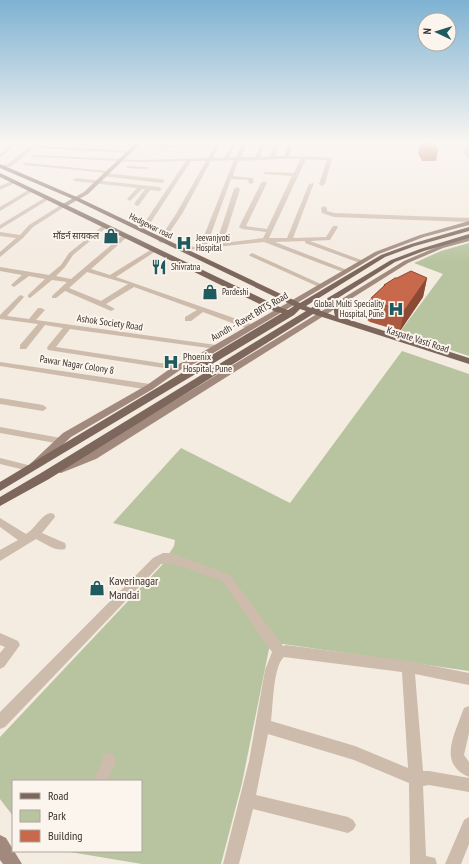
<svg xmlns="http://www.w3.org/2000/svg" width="469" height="864" font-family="'PT Sans Narrow','Noto Sans Devanagari',sans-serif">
  <rect width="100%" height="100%" fill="#f4ebe1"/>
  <path fill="#b8c4a0" d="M469 243V356L399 333 443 274 414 263 441 251Z
    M402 351 469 374V671L283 644 269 649 242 783 221 864H142L64 851H141V781H13V816L0 799V737L162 565 174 546 175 540 113 523 181 448 290 503Z"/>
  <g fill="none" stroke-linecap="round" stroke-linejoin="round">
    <path fill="#cdbbac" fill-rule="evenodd" d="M0 142H5L0 145Z
      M16 142H20L0 157V154Z
      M36 142H40L12 166 0 168V166L8 164Z
      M168 142H172L170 145 184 147 182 148 168 147 165 150 163 149 164 147 135 144 137 143 166 145Z
      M217 142H221L213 158H224L234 142 236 143 229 157H236L243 142H247L241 157H255L261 143 263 142 265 143 260 157 270 156 275 144 277 143 279 144 275 156H284L289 142H293L289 156 332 158 325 184 322 186 319 184 327 160 306 159 269 238H287L309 184 314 183 293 238 326 237 333 226H337L338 227 330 240 310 241 364 261V263H360L305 243V241L275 242 347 270V272H343L264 242 178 251 177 250 180 248 200 246 234 160 211 161 182 214 163 242 161 243 158 241 176 214 206 161H191L145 231 142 233 139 231 186 161 141 162 34 157 32 156 34 155 141 160 208 158ZM301 158 294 173 265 172 263 173 265 174 292 176 267 229 246 226 267 183 264 181 261 183 239 227 242 229 266 232 263 238 223 243 240 189 237 187 234 189 216 244 207 245 231 179 248 180 249 183 251 184 254 182 253 178 233 176 238 161Z
      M465 145 469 146V158L464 153Z
      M40 146 129 151 131 152 129 153 38 148Z
      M26 163 108 171 110 172 108 173 24 165V163Z
      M129 166 146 167 148 168 146 169 127 168V166Z
      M104 173 162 179 165 181 162 183 102 176V174Z
      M76 178 159 187 162 189 159 191 150 190 139 205 137 206 134 204 145 189H142L130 201 127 199 137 188 74 181 73 180Z
      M12 181 17 182 0 190V186Z
      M30 189 35 190 0 211V207Z
      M46 197 51 198 0 229V225Z
      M61 205 66 206 33 227 23 238 0 257V252L16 238 0 236V232L20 235 29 225Z
      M324 206 327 208V211L334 213 469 218V222L334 217 322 213 321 208Z
      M105 224 107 225V227L73 255 65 267 56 276 71 279 123 235H127V237L91 269 110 275 152 249H156V251L116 277 254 325V329H248L203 312 191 321H185V317L197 310 134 287 106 304 115 309 111 311 65 291 56 298H52V296L67 282 52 280 30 298 28 297V295L45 279 29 276 14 287 11 285 22 275 0 271V267L49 275 61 265 69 253ZM87 272 128 284 101 301 69 288Z
      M252 253 323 285 324 286 323 287H319L250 256 249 255Z
      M21 295 24 297 7 316 29 319 38 308H41L45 310 36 320 216 345 220 347 216 349 70 329 56 347 180 366 181 368 180 370H177L48 350 47 348 48 346 63 328 45 325 26 349H20V345L38 324 0 319V315L19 296Z
      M0 362 150 384 154 387 150 390 0 366Z
      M0 398 43 405 47 408 43 411 0 404Z
      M0 427 61 438 66 441 61 444 0 433Z
      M0 458 32 466 34 468 32 470 29 471 0 464Z
      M50 513 54 514 55 517 42 533 65 543 66 546 65 549C56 552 44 543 36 539L0 561V550L18 540 0 527V518L26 534C35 529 40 516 50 513Z
      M163 553H171L230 575 283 646 286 645 408 661 469 673V685L415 674 423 771H429L469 778V792L429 785 423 786 426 856 435 858 437 864H410L409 783 354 760 268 734 256 795 348 817 353 820 356 825 353 830 348 833 253 809 239 864H223L249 761 265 670 272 652 222 581 171 563 161 564 5 727 0 729V712L153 558ZM284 657 402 672 408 768 355 746 271 721C273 707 273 666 284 657Z
      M0 633 18 641 20 645 4 667 0 669V653L5 647 0 645Z
      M469 706V733L464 755 469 762V777C438 764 454 736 462 713L464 708Z
      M109 753 114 755 116 760 108 781H94L104 755Z
      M469 817V844L461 864H445L464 820Z"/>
    <path fill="#a18a7d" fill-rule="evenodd" d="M137 142H142L88 194 65 207H61V205L84 192Z
      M469 221V225L424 237 379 254 200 361 180 370 153 389 71 437 39 467H31L30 464 63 433 147 385 174 366 194 357 375 252 420 235Z
      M469 237V241L443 248 408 263 96 459 61 473 57 472 56 469 57 466 88 453 404 261 439 246Z
      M0 835 6 838 22 864H3L0 860Z"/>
    <path fill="#7d675c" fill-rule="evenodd" d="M0 164 79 198 300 303 381 255 411 244 469 227V231L415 246 385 257 306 306 311 308 391 260 420 249 469 234V238L424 251 395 262 319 310 335 316C333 310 334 305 337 300H343L344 302 342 313 347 319 469 358V364L313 314 49 479 0 506V497L41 473 306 311 300 309 294 315 0 491V482L282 313 276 312 0 177V173L282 308 288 310 294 306 75 200 0 168Z"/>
  </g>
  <path fill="#ac5a40" d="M420 142 438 150 436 161H422L418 153Z
    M397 278H427L423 297 400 331 370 322 366 319 370 299 383 287 384 285Z"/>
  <path fill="#8c4a34" d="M427 278 423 297 400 331 404 311Z"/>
  <path fill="#c8694b" stroke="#8c4a34" d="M420 142H433L438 150H424Z
    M411 271 427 278 404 311 374 302 370 299 385 285H384L395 278H397Z"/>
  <linearGradient id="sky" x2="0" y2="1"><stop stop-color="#7eb2d2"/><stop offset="0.54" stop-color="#faf6f2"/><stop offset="1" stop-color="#faf6f2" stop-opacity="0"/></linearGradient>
  <rect width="469" height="263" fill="url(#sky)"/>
  <defs>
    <symbol id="shop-bare" viewBox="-9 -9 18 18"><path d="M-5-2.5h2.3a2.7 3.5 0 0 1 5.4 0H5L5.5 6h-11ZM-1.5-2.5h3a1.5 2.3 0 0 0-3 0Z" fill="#1f5a5e" stroke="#fbf5ee" stroke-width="2.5" paint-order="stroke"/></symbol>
    <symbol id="hospital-bare" viewBox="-9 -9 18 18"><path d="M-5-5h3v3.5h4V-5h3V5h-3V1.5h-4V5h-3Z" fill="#1f5a5e" stroke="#fbf5ee" stroke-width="2.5" paint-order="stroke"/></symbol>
    <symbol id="restaurant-bare" viewBox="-9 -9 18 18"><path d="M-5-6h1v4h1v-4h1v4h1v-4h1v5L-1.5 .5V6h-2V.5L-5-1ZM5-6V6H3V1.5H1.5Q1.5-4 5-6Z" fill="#1f5a5e" stroke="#fbf5ee" stroke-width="2.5" paint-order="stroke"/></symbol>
  </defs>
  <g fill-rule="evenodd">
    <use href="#shop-bare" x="100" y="225" width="22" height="22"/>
    <use href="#hospital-bare" x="173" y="232" width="22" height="22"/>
    <use href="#restaurant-bare" x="148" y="256" width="22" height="22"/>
    <use href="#shop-bare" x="199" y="281" width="22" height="22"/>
    <use href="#hospital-bare" x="385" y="298" width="22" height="22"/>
    <use href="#hospital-bare" x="160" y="351" width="22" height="22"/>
    <use href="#shop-bare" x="86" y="577" width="22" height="22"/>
  </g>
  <g text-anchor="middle" stroke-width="4" stroke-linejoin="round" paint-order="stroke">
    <g font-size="9" fill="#3b302b" stroke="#fbf5ee">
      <text transform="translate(151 226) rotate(26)" y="3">Hedgewar road</text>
    </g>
    <g font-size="9" fill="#3b302b" stroke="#fbf5ee" text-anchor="start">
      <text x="99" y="239" text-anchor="end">मॉडर्न सायकल</text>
      <text x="196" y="241">Jeevanjyoti<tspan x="196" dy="10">Hospital</tspan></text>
      <text x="171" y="270">Shivratna</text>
      <text x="222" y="295">Pardeshi</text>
      <text x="384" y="307" text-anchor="end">Global Multi Speciality<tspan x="384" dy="10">Hospital, Pune</tspan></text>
    </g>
    <g font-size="10" fill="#3b302b" stroke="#fbf5ee">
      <text transform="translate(249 316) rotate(-30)" y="4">Aundh - Ravet BRTS Road</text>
      <text transform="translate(110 322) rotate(8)" y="4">Ashok Society Road</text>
      <text transform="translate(418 339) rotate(18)" y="4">Kaspate Vasti Road</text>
      <text transform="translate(77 364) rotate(9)" y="4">Pawar Nagar Colony 8</text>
    </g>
    <g font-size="10" fill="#3b302b" stroke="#fbf5ee" text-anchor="start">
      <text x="183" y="360">Phoenix<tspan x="183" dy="12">Hospital, Pune</tspan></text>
    </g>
    <g font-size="12" fill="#3b302b" stroke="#fbf5ee" text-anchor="start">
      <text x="109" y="585">Kaverinagar<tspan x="109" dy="14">Mandai</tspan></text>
    </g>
  </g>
  <rect x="12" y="780" width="130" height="72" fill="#fbf5ee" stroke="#aea6a0"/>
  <rect x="20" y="793" width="20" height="6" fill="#7d675c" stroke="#aea6a0"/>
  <text x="48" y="800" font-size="12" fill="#3b302b">Road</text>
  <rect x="20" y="810" width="20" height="12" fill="#b8c4a0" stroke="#aea6a0"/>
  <text x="48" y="820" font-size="12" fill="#3b302b">Park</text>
  <rect x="20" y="830" width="20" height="12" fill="#c8694b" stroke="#aea6a0"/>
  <text x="48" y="840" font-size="12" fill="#3b302b">Building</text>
  <g transform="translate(437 32) rotate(274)"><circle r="19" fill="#fbf5ee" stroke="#aea6a0"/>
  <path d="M0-3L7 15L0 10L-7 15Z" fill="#1f5a5e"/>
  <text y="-6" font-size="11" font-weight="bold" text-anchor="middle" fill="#3b302b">N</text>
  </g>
</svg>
